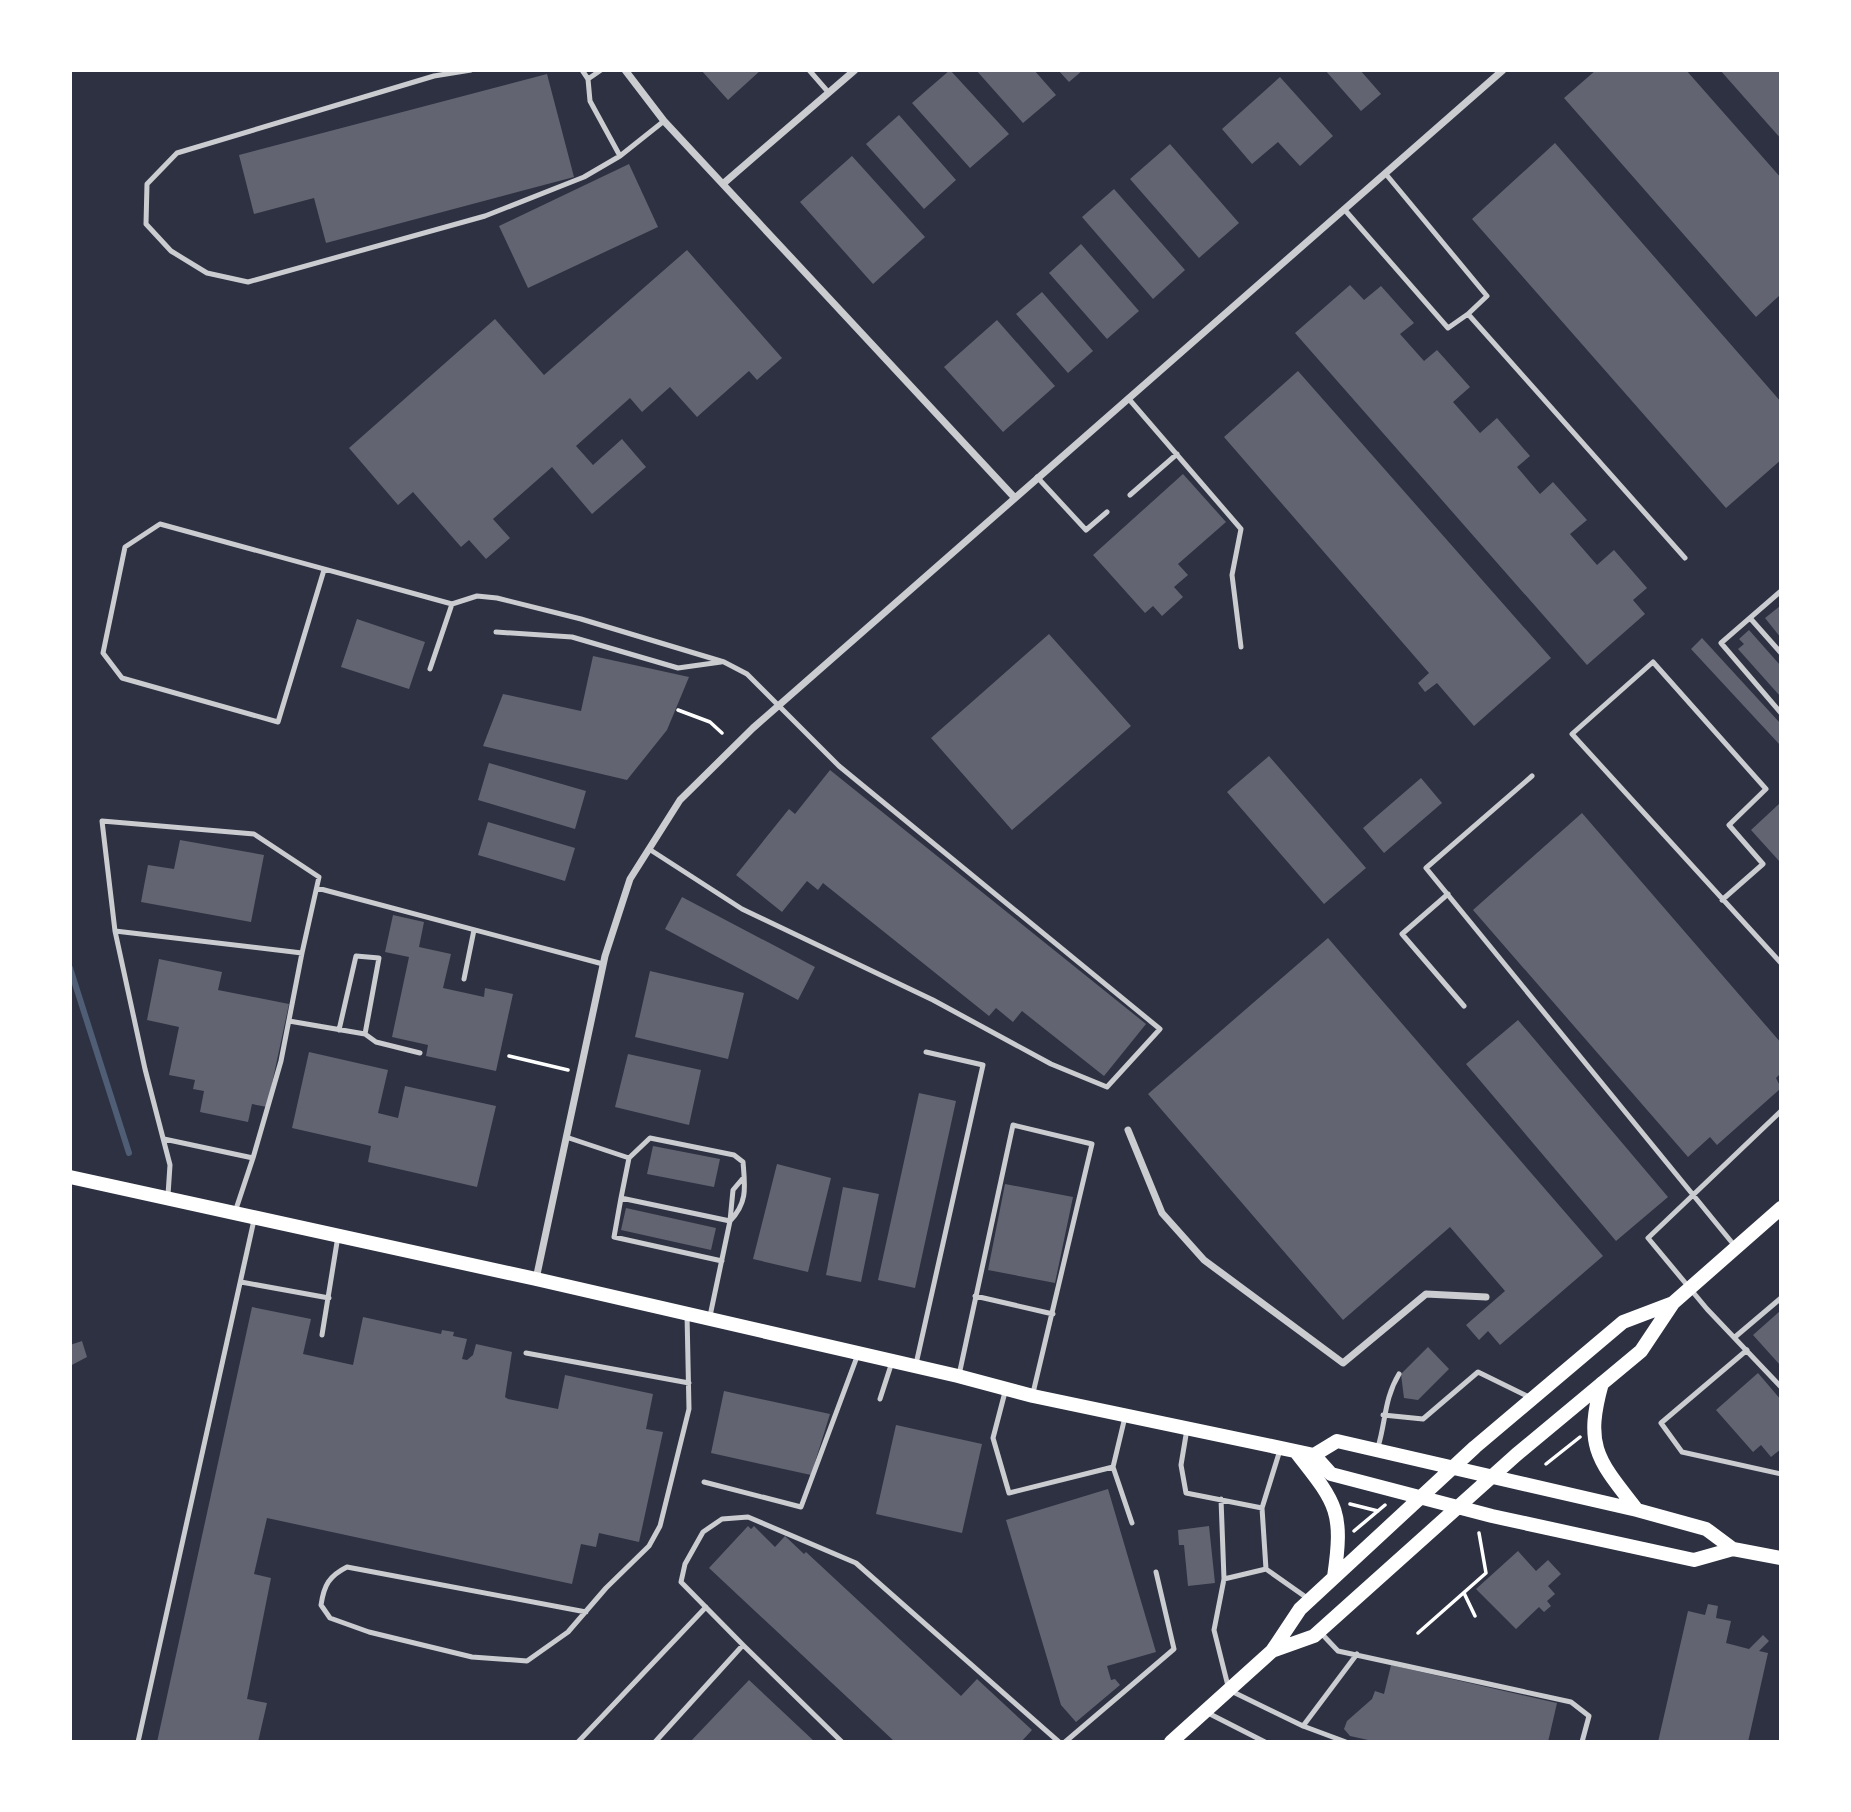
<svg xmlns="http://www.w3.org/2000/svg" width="1851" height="1812" font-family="'Alegreya Sans',sans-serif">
  <rect width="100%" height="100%" fill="#2d3142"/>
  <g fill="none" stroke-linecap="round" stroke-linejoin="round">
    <path stroke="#4f5d75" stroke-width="6" d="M70 968 129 1153"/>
  </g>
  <path fill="#626471" d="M701 70H761L728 100Z
    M950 70 1009 134 970 168 912 103Z
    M976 70H1034L1056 95 1023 123Z
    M1058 70H1083L1069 82Z
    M1325 70H1360L1381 94 1361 111Z
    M1596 70H1686L1781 178V294L1756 317 1564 98Z
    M1720 70H1781V139Z
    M547 74 574 177 326 243 314 198 254 214 239 155Z
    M1280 77 1333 136 1300 166 1278 142 1252 164 1222 129Z
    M899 115 956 180 924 209 866 144Z
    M1555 143 1781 402V460L1726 508 1472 219Z
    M1170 144 1239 223 1199 258 1130 179Z
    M852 156 925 237 873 284 800 202Z
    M629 164 658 227 528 288 499 226Z
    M1114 189 1185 270 1153 299 1082 217Z
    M1081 244 1139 311 1107 339 1049 273Z
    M687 250 782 358 757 380 749 371 697 417 670 387 642 412 630 398 576 446 593 465 622 439 646 467 592 514 552 467 493 519 510 538 486 559 469 540 461 547 413 492 398 505 349 448 495 319 544 375Z
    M1350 285 1364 300 1381 286 1414 323 1400 334 1424 361 1437 350 1470 387 1453 402 1480 433 1497 418 1530 456 1517 467 1540 494 1553 482 1587 520 1570 534 1597 565 1614 550 1647 588 1633 600 1645 614 1587 665 1295 333Z
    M1042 292 1093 351 1068 373 1016 314Z
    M997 320 1055 386 1003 432 944 367Z
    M1298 371 1551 658 1474 726 1437 683 1425 692 1418 683 1429 673 1224 437Z
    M1183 474 1226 522 1178 564 1188 575 1174 587 1183 597 1162 616 1153 606 1145 613 1093 555Z
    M1780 606 1781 607V638L1765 618Z
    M357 619 425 642 409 689 341 667Z
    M1749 630 1781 666V697L1738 649 1744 644 1739 639Z
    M1049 634 1131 726 1012 830 931 738Z
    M1702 638 1781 724 1780 745 1691 649Z
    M593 656 689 677 667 730 627 780 483 746 503 694 581 711Z
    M1269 756 1366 868 1324 904 1227 792Z
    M489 763 586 791 575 829 478 800Z
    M830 770 1146 1024 1104 1076 1022 1011 1013 1022 996 1008 989 1016 823 883 818 890 807 881 782 912 736 875 789 809 795 814Z
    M1421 778 1442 803 1384 853 1363 828Z
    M1781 802V863L1751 830Z
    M1582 813 1781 1043V1073L1776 1078 1781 1088 1717 1145 1710 1137 1688 1157 1473 910Z
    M488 822 575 848 565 881 478 855Z
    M180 840 264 855 251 922 141 902 148 865 174 869Z
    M682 897 815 967 798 1000 665 929Z
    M393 915 424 922 419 947 451 954 443 988 484 997 485 988 513 994 496 1071 426 1056 428 1045 392 1037 409 957 385 952Z
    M1328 938 1603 1256 1500 1345 1488 1331 1479 1340 1466 1325 1505 1291 1450 1227 1343 1320 1148 1094Z
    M159 959 222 972 218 990 289 1004 267 1107 252 1104 248 1122 200 1112 204 1091 193 1089 195 1080 169 1075 179 1027 147 1020Z
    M650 971 744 993 728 1059 635 1037Z
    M1518 1020 1668 1197 1616 1241 1466 1064Z
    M309 1052 388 1070 378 1113 398 1118 405 1086 496 1106 477 1187 368 1162 371 1146 292 1128Z
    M628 1054 701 1070 689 1125 615 1107Z
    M919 1093 956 1101 915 1288 878 1280Z
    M653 1146 720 1159 714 1187 647 1174Z
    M777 1164 831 1178 808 1272 753 1259Z
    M1005 1184 1073 1197 1055 1283 988 1270Z
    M843 1187 879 1194 861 1282 826 1275Z
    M626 1208 716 1228 711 1250 621 1230Z
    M252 1307 311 1319 303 1354 353 1365 363 1317 441 1334 442 1330 454 1332 453 1336 467 1339 462 1359 467 1360 473 1355 476 1344 512 1352 505 1397 508 1399 558 1409 565 1375 653 1394 646 1429 663 1432 639 1542 599 1533 596 1547 581 1544 572 1584 267 1518 254 1574 271 1578 247 1699 267 1703 258 1742H157Z
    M1781 1310V1366L1753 1335Z
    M82 1341 87 1357 70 1366V1345Z
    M1428 1347 1449 1369 1418 1400 1404 1398 1401 1374Z
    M1758 1373 1781 1400V1449L1771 1457 1761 1445 1753 1452 1716 1410Z
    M724 1391 830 1414 811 1475 711 1453Z
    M896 1425 982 1444 962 1533 876 1514Z
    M1108 1489 1156 1652 1107 1666 1111 1680 1115 1679 1120 1685 1076 1722 1061 1705 1006 1520Z
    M748 1526 751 1529 754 1526 775 1547 785 1536 804 1554 806 1552 961 1696 977 1679 1032 1730 1021 1742H895L709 1568Z
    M1209 1526 1215 1583 1188 1586 1184 1545H1179L1178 1530Z
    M1518 1551 1536 1571 1548 1560 1561 1574 1548 1586 1555 1594 1547 1601 1551 1606 1544 1612 1539 1607 1516 1629 1476 1589Z
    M1708 1604 1718 1606 1716 1618 1731 1621 1726 1643 1749 1649 1763 1635 1769 1641 1759 1651 1768 1653 1748 1742H1658L1688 1611 1705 1615Z
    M1391 1665 1557 1703 1548 1742H1377L1350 1736 1344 1729 1347 1721 1372 1699 1375 1691 1384 1694Z
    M749 1680 815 1742H690Z"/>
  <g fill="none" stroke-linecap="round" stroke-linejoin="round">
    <path stroke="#fff" stroke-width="3.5" d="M678 710 710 722 722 733
      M509 1056 568 1070
      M1546 1464 1580 1437
      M1350 1504 1378 1511
      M1354 1531 1385 1505
      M1464 1593 1475 1616
      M1418 1633 1486 1573 1479 1533"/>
    <path stroke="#caccd0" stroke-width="5" d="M471 70 434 76 177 153 147 184 146 224 171 251 207 273 248 282 485 216 584 177 620 156 664 121
      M582 70 588 79
      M601 70 588 79 590 101 620 156
      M809 70 829 93
      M1385 173 1487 296 1468 314 1685 558
      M1344 209 1448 328 1468 314
      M1128 398 1241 529 1232 575 1241 647
      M1037 477 1086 530 1107 512
      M1130 495 1177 454
      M324 570 278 722 122 678 103 653 125 547 160 524 452 604 477 596 497 598 581 619 724 662 747 674 839 766 1160 1029 1107 1087 1051 1064 933 1000 742 909 649 849
      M1781 591 1721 643 1781 713
      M1750 618 1781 653
      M496 632 572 637 678 668 721 662
      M430 669 452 604
      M1532 776 1426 868 1734 1245
      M317 888 603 964
      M1448 894 1402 934 1464 1006
      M1722 900 1763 864 1729 825 1766 789 1653 662 1572 734 1781 963
      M115 931 102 821 254 834 319 877 302 953
      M464 979 474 930
      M289 1021 365 1034 376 1042 420 1053
      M339 1030 356 956 379 958 365 1034
      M1781 1111 1648 1238 1707 1309 1781 1387
      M566 1137 629 1158 621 1198 730 1221 710 1316
      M164 1139 253 1158 235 1212
      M629 1158 650 1138 734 1155 743 1162C745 1187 748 1202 730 1221
      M168 1195 170 1165 145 1069 115 931 302 953 281 1061 253 1158
      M621 1198 614 1237 722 1261
      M730 1221 733 1190 744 1177
      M241 1282 329 1298
      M975 1296 1053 1314
      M322 1335 338 1236
      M1735 1337 1781 1298
      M1747 1350 1661 1423 1682 1452 1781 1474
      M526 1353 689 1383
      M916 1364 983 1065 926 1052
      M959 1375 1013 1125 1092 1144 1033 1393
      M1005 1392 993 1438 1009 1493 1113 1467 1125 1417
      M880 1399 892 1362
      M1383 1415 1423 1419 1478 1372 1531 1398
      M1187 1429 1181 1465 1186 1493 1262 1508
      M1378 1447C1386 1421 1384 1399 1399 1374
      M1280 1450 1262 1508 1266 1569 1310 1600
      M1113 1467 1132 1523
      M704 1482 801 1507 858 1354
      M1221 1499 1224 1579 1214 1630 1229 1690 1303 1726 1346 1742
      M1224 1579 1266 1569
      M586 1612 347 1567C329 1576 324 1585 321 1605L330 1618 369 1632 472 1657 527 1661 568 1632 606 1588 649 1546 660 1526 689 1409 687 1314
      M1320 1632 1338 1651 1571 1702 1589 1716 1582 1742
      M743 1645 681 1582 685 1564 703 1532 722 1519 748 1517 856 1563 1059 1742
      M1206 1712 1265 1742
      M1303 1726 1357 1654
      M138 1742 254 1220
      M578 1742 706 1607
      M655 1742 743 1645 842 1742
      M1065 1742 1174 1649 1156 1572"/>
    <path stroke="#caccd0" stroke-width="7" d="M625 70 664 121 1014 497
      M724 183 855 70
      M1128 1130 1162 1213 1204 1260 1343 1363 1426 1294 1486 1297
      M536 1279 605 956 630 879 680 800 753 728 1503 70"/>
    <path stroke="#fff" stroke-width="14" d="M70 1177 536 1279 958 1376 1033 1396 1314 1455 1331 1474 1492 1516 1694 1560 1733 1549
      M1602 1383C1584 1447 1598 1460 1637 1510
      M1296 1452C1336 1503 1344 1510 1334 1577
      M1314 1455 1337 1441 1637 1510 1706 1529 1733 1549 1781 1558
      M1272 1651 1314 1636 1516 1455 1641 1351 1673 1303 1781 1208
      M1171 1742 1272 1651 1300 1609 1475 1447 1623 1322 1673 1303"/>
  </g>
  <rect width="1851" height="1812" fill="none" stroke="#ffffff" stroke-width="144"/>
</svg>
